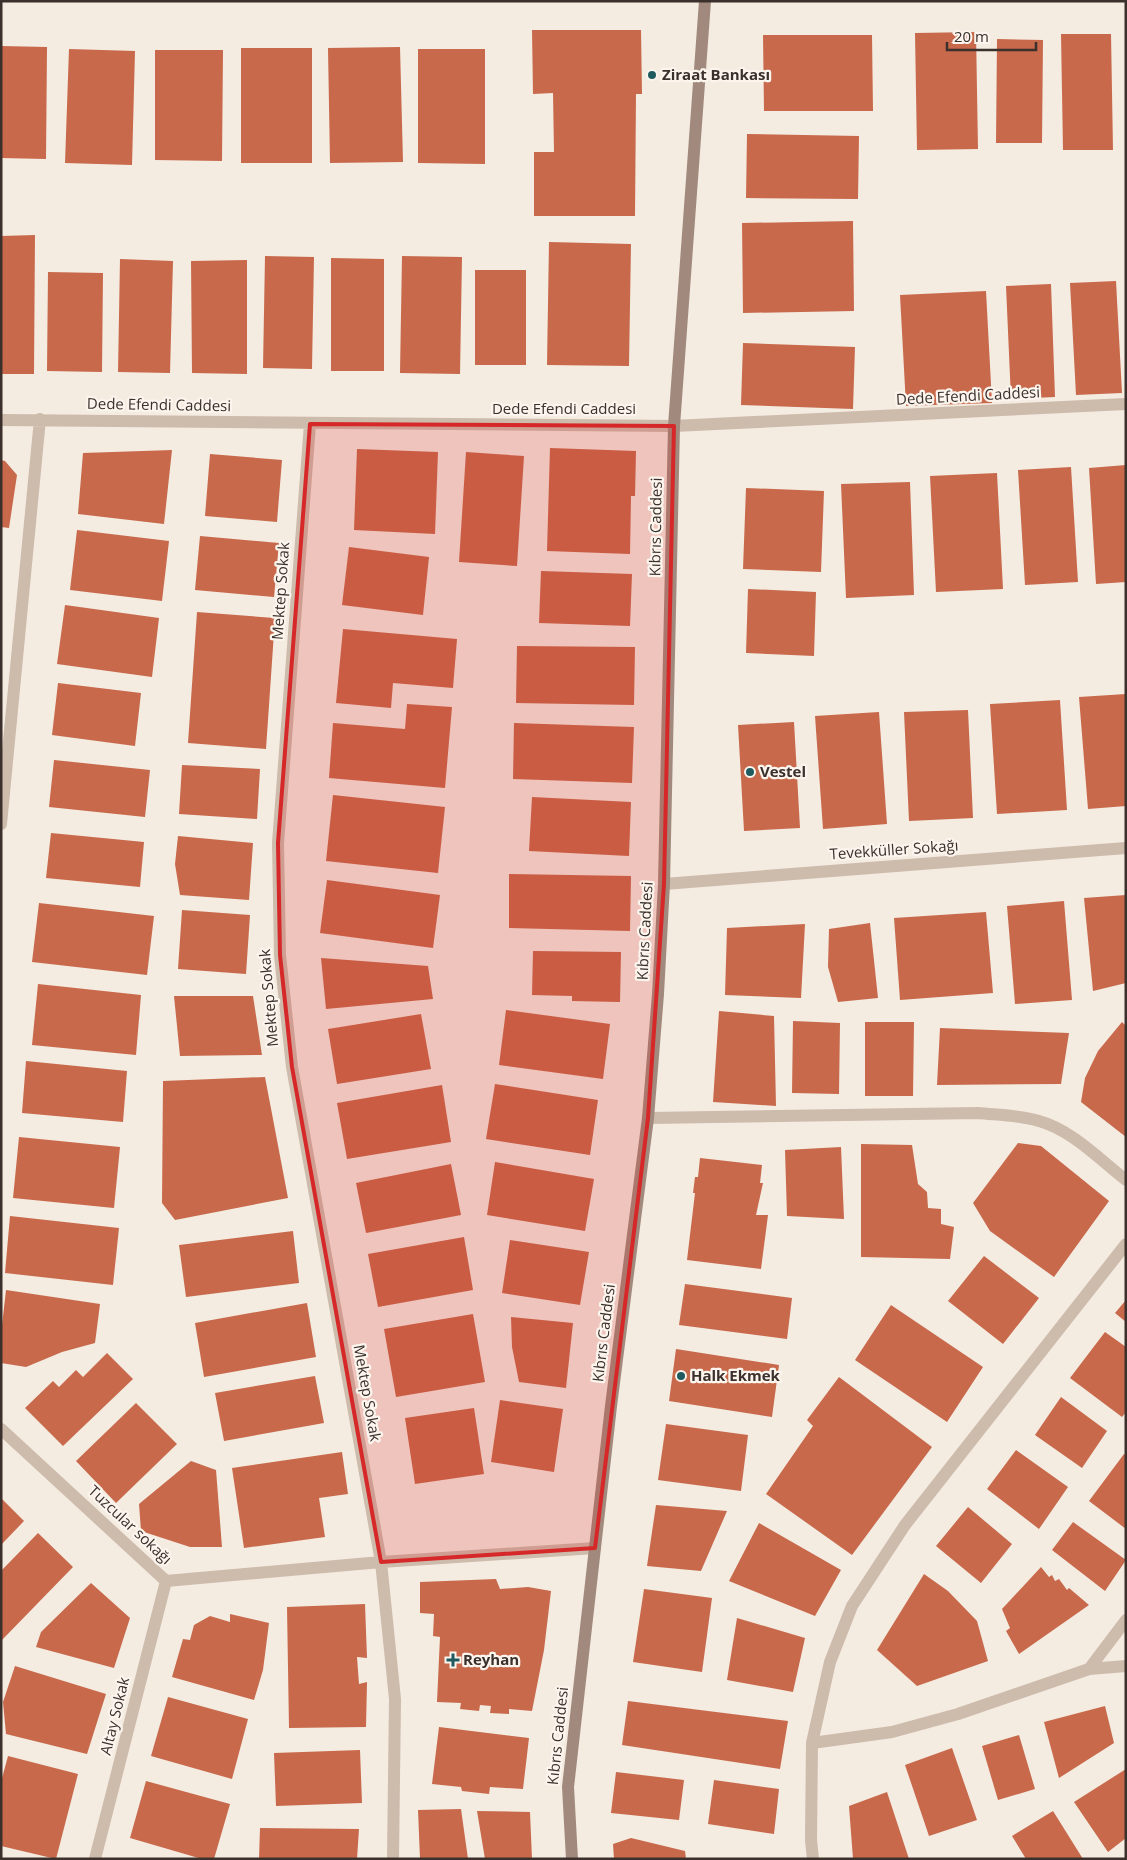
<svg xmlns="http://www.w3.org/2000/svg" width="1127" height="1860" font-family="'Open Sans',sans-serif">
  <rect width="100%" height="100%" fill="#f4ebe1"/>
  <path fill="#c8694b" d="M532 30H641L642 94H636L635 216H534V152H554L553 93 533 94Z
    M976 32 978 149 917 150 915 33Z
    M1061 34H1111L1113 150H1063Z
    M763 35H872L873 111H764Z
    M997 39 1043 40 1042 143H996Z
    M1 46 47 47 46 159 1 158Z
    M400 47 403 162 330 163 328 48Z
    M241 48H312V163H241Z
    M69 49 135 51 132 165 65 163Z
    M418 49H485V164L418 163Z
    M155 50H223L222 161 155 160Z
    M747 134 859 136 858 199 746 198Z
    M853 221 854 311 743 313 742 223Z
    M35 235 34 374H1V236Z
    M549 242 631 244 629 366 547 365Z
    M265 256 314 257 312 369 263 368Z
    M402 256 462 257 460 374 400 373Z
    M331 258 384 259V371H331Z
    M120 259 173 261 170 373 118 372Z
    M247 260V374L192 373 191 261Z
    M475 270H526V365H475Z
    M48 272 103 273 102 372 47 371Z
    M1116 281 1122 393 1076 395 1070 283Z
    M1051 284 1055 397 1011 399 1006 286Z
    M986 291 992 403 906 406 900 295Z
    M743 343 855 347 853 409 741 405Z
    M550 448 636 451 635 496H631L630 554 547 551Z
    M357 449 438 452 435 534 354 530Z
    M172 450 164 524 78 514 83 453Z
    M466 452 524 456 517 566 459 562Z
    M210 454 282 460 277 522 205 516Z
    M1 460 5 461 17 475 9 528 1 527Z
    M1126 465V582L1096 584 1089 468Z
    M1071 467 1078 582 1025 585 1018 470Z
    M997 473 1003 589 936 592 930 476Z
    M910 482 914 595 846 598 841 484Z
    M746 488 824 491 821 572 743 569Z
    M77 530 169 541 162 601 70 590Z
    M200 536 279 543 274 597 195 590Z
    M349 547 429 557 423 615 342 605Z
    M541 571 632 574 630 626 539 623Z
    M748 589 816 592 814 656 746 653Z
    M65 605 159 618 152 677 57 664Z
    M197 612 275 618 266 749 188 743Z
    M343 629 457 639 453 688 393 683 391 708 336 703Z
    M517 646 635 647 634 705 516 703Z
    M58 683 141 693 135 746 52 735Z
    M1126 694V806L1088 809 1079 697Z
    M1060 700 1067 810 997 814 990 704Z
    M407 704 452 707 445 788 329 778 333 723 405 729Z
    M968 710 973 818 909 821 904 712Z
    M879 712 887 824 823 829 815 716Z
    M794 722 800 828 744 831 738 725Z
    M514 723 634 727 632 783 513 779Z
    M54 760 150 770 145 817 49 807Z
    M182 765 260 769 257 819 179 814Z
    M333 795 445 807 438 873 326 861Z
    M532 797 631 802 629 856 529 851Z
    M51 833 144 842 140 887 46 878Z
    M178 836 253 843 249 900 180 895 175 864Z
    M509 874 631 876 630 931 509 928Z
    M327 880 440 895 433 948 320 933Z
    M1126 895V983L1093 991 1084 898Z
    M1064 901 1072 1000 1015 1004 1007 906Z
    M39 903 154 916 147 975 32 962Z
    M182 910 250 915 246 974 178 969Z
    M986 912 993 993 900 1000 894 918Z
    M870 923 878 998 838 1002 828 967 829 929Z
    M805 924 801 998 725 995 727 928Z
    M533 951 621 952 620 1002 572 1001V996L532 995Z
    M321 958 428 966 433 999 326 1009Z
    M38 984 141 995 136 1055 32 1045Z
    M174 996H253L262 1055 180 1056Z
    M506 1010 610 1024 603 1079 499 1065Z
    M719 1011 774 1016 776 1106 713 1102Z
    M421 1014 431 1069 337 1084 328 1029Z
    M793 1021 840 1023 839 1094 792 1093Z
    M865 1022H914L913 1096H865Z
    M1122 1022 1126 1026V1137L1081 1102 1085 1078 1098 1051Z
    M940 1028 1069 1033 1061 1084 937 1085Z
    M26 1061 127 1071 123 1122 22 1113Z
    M265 1077 288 1198 175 1220 162 1203 163 1081Z
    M495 1084 598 1100 590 1155 486 1139Z
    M442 1085 451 1142 347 1159 337 1103Z
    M19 1137 120 1147 114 1208 13 1198Z
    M1018 1143 1041 1146 1109 1201 1054 1277 990 1231 973 1203Z
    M861 1144 912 1145 918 1184 927 1192 928 1208 941 1209V1224L954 1227 950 1259 861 1257Z
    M841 1147 844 1219 787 1216 785 1150Z
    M700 1158 762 1165 760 1183H763L756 1215H768L761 1269 687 1260 695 1193H693L695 1177H698Z
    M495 1162 594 1179 585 1231 487 1215Z
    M451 1164 461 1215 366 1233 356 1183Z
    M10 1216 119 1228 113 1285 5 1273Z
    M293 1231 299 1283 186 1297 179 1245Z
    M464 1237 473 1290 378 1307 368 1254Z
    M510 1240 589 1252 580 1305 502 1293Z
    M984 1256 1039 1298 1003 1344 948 1301Z
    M685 1284 792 1298 787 1339 679 1325Z
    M6 1290 100 1304 95 1343 62 1352 26 1367 1 1363V1334Z
    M1126 1300V1322L1115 1313Z
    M307 1303 316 1357 204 1377 195 1323Z
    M891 1305 983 1367 947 1422 855 1360Z
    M473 1314 485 1382 396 1397 384 1329Z
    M511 1317 573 1323 566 1388 519 1382 512 1347Z
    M1105 1332 1126 1347V1412L1122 1417 1070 1378Z
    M676 1349 779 1365 772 1417 669 1401Z
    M107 1353 133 1379 63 1446 25 1408 53 1381 59 1387 76 1370 83 1377Z
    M315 1376 324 1423 224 1441 215 1393Z
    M839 1377 932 1447 852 1555 766 1494 813 1426 807 1420Z
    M1061 1397 1107 1431 1082 1468 1035 1435Z
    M500 1400 563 1409 554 1472 491 1462Z
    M136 1403 177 1444 116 1503 76 1461Z
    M474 1408 484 1474 415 1484 405 1418Z
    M666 1424 748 1435 741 1491 658 1480Z
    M1016 1450 1068 1487 1039 1529 987 1489Z
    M342 1452 348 1494 319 1498 325 1537 244 1548 232 1468Z
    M1124 1454 1126 1455V1529L1089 1501Z
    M191 1461 216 1470 222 1547H190L141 1531 139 1504Z
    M1 1498 24 1521 1 1545Z
    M656 1505 727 1511 701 1571 647 1566Z
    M968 1507 1012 1544 981 1583 936 1546Z
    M1073 1522 1126 1560 1105 1591 1052 1550Z
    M759 1523 841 1570 815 1616 729 1581Z
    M38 1533 73 1567 1 1641V1571Z
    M1041 1567 1049 1577 1052 1575 1055 1581 1059 1579 1067 1590 1069 1588 1089 1605 1019 1654 1006 1631 1010 1628 1002 1609Z
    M924 1574 948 1591 977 1621 988 1661 917 1686 877 1650Z
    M496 1579 500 1589 528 1587 551 1591 544 1650 532 1711 509 1709V1714L490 1713 491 1706 480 1705 479 1711 460 1709 461 1703 437 1702 440 1637 433 1636 434 1614 420 1613V1582Z
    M91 1583 130 1618 114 1668 36 1647 41 1632Z
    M644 1589 712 1598 702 1672 633 1662Z
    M365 1604 367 1658 357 1657 359 1684 367 1682 366 1727 289 1728 287 1607Z
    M230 1614 269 1623 263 1670 254 1700 172 1677 183 1639 190 1640 194 1625 210 1616 230 1622Z
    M737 1618 805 1638 793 1692 727 1680Z
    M15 1666 106 1694 87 1754 6 1734 3 1702Z
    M168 1697 248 1719 232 1779 151 1756Z
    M628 1701 788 1721 780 1769 622 1745Z
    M1105 1706 1114 1743 1059 1778 1044 1722Z
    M439 1727 529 1738 523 1789 490 1787 489 1794 462 1791 461 1787 432 1784Z
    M1019 1735 1035 1789 998 1800 982 1746Z
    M952 1748 977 1820 929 1836 905 1765Z
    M360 1750 362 1803 276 1806 274 1753Z
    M8 1756 78 1774 56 1859 1 1846V1782Z
    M1126 1769V1838L1108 1852 1074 1802Z
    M616 1772 684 1780 679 1820 611 1813Z
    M714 1780 779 1789 774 1834 708 1824Z
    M146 1781 230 1804 214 1859H202L130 1838Z
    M887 1792 909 1859H853L849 1806Z
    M461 1809 468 1859H420L418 1810Z
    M477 1811 530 1812 532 1859H485Z
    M1053 1811 1083 1859H1026L1012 1836Z
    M260 1828 359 1829 357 1859H259Z
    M631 1838 685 1851 686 1859H614L613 1844Z"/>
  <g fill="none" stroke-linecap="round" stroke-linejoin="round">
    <path stroke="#cdbbac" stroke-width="12" d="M1 420 674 426 1126 404
      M1 824 40 419
      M664 884 1126 848
      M648 1118 978 1113C998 1115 1020 1115 1039 1121 1072 1130 1100 1160 1126 1180
      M1 1429 166 1581 381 1562 292 1067 280 955 278 843 310 424
      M1089 1669 1126 1666
      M812 1743 892 1732 958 1714 1089 1669 1126 1620
      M95 1859 166 1581
      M393 1859 395 1699 381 1562 595 1548
      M813 1859 811 1840 812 1743 830 1662 852 1606 905 1525 1126 1244"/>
    <path stroke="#a18a7d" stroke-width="12" d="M572 1859 568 1787 611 1406 648 1118 658 994 664 884 674 426 705 1"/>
  </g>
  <path fill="#d62828" fill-opacity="0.2" stroke="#d62828" stroke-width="4" stroke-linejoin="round" d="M310 424 674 426 664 884 648 1118 595 1548 381 1562 292 1067 280 955 278 843Z"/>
  <g fill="#1f5a5e" stroke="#fbf5ee" stroke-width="2">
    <circle cx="652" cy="75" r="5"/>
    <circle cx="750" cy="772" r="5"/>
    <circle cx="681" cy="1376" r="5"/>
    <path d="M450.5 1652.5h5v5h5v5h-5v5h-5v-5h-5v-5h5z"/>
  </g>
  <g text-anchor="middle" stroke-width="4.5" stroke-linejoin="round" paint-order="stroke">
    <g font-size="15" font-weight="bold" fill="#3b302b" stroke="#fbf5ee" text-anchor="start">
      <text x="662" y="80">Ziraat Bankası</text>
      <text x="760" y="777">Vestel</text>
      <text x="691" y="1381">Halk Ekmek</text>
      <text x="463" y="1665">Reyhan</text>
    </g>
    <g font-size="15" fill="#3b302b" stroke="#fbf5ee">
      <text transform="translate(968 396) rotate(-3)" y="5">Dede Efendi Caddesi</text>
      <text transform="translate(159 405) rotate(1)" y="5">Dede Efendi Caddesi</text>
      <text x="564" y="414">Dede Efendi Caddesi</text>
      <text transform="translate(656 527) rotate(-89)" y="5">Kıbrıs Caddesi</text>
      <text transform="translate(281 591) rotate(-86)" y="5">Mektep Sokak</text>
      <text transform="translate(894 850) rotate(-4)" y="5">Tevekküller Sokağı</text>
      <text transform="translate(645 931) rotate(-87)" y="5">Kıbrıs Caddesi</text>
      <text transform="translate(269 998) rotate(-95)" y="5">Mektep Sokak</text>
      <text transform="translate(604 1333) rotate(-83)" y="5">Kıbrıs Caddesi</text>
      <text transform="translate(367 1393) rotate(80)" y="5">Mektep Sokak</text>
      <text transform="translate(130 1525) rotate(43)" y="5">Tuzcular sokağı</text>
      <text transform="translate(115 1716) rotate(-76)" y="5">Altay Sokak</text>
      <text transform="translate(558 1736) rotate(-84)" y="5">Kıbrıs Caddesi</text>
    </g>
  </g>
  <rect width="1127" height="1860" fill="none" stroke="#3b302b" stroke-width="5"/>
  <path d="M947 42v8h89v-8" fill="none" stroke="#3b302b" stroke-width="2.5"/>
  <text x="954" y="42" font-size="15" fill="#3b302b" stroke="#fbf5ee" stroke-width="4" paint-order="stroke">20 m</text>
</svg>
